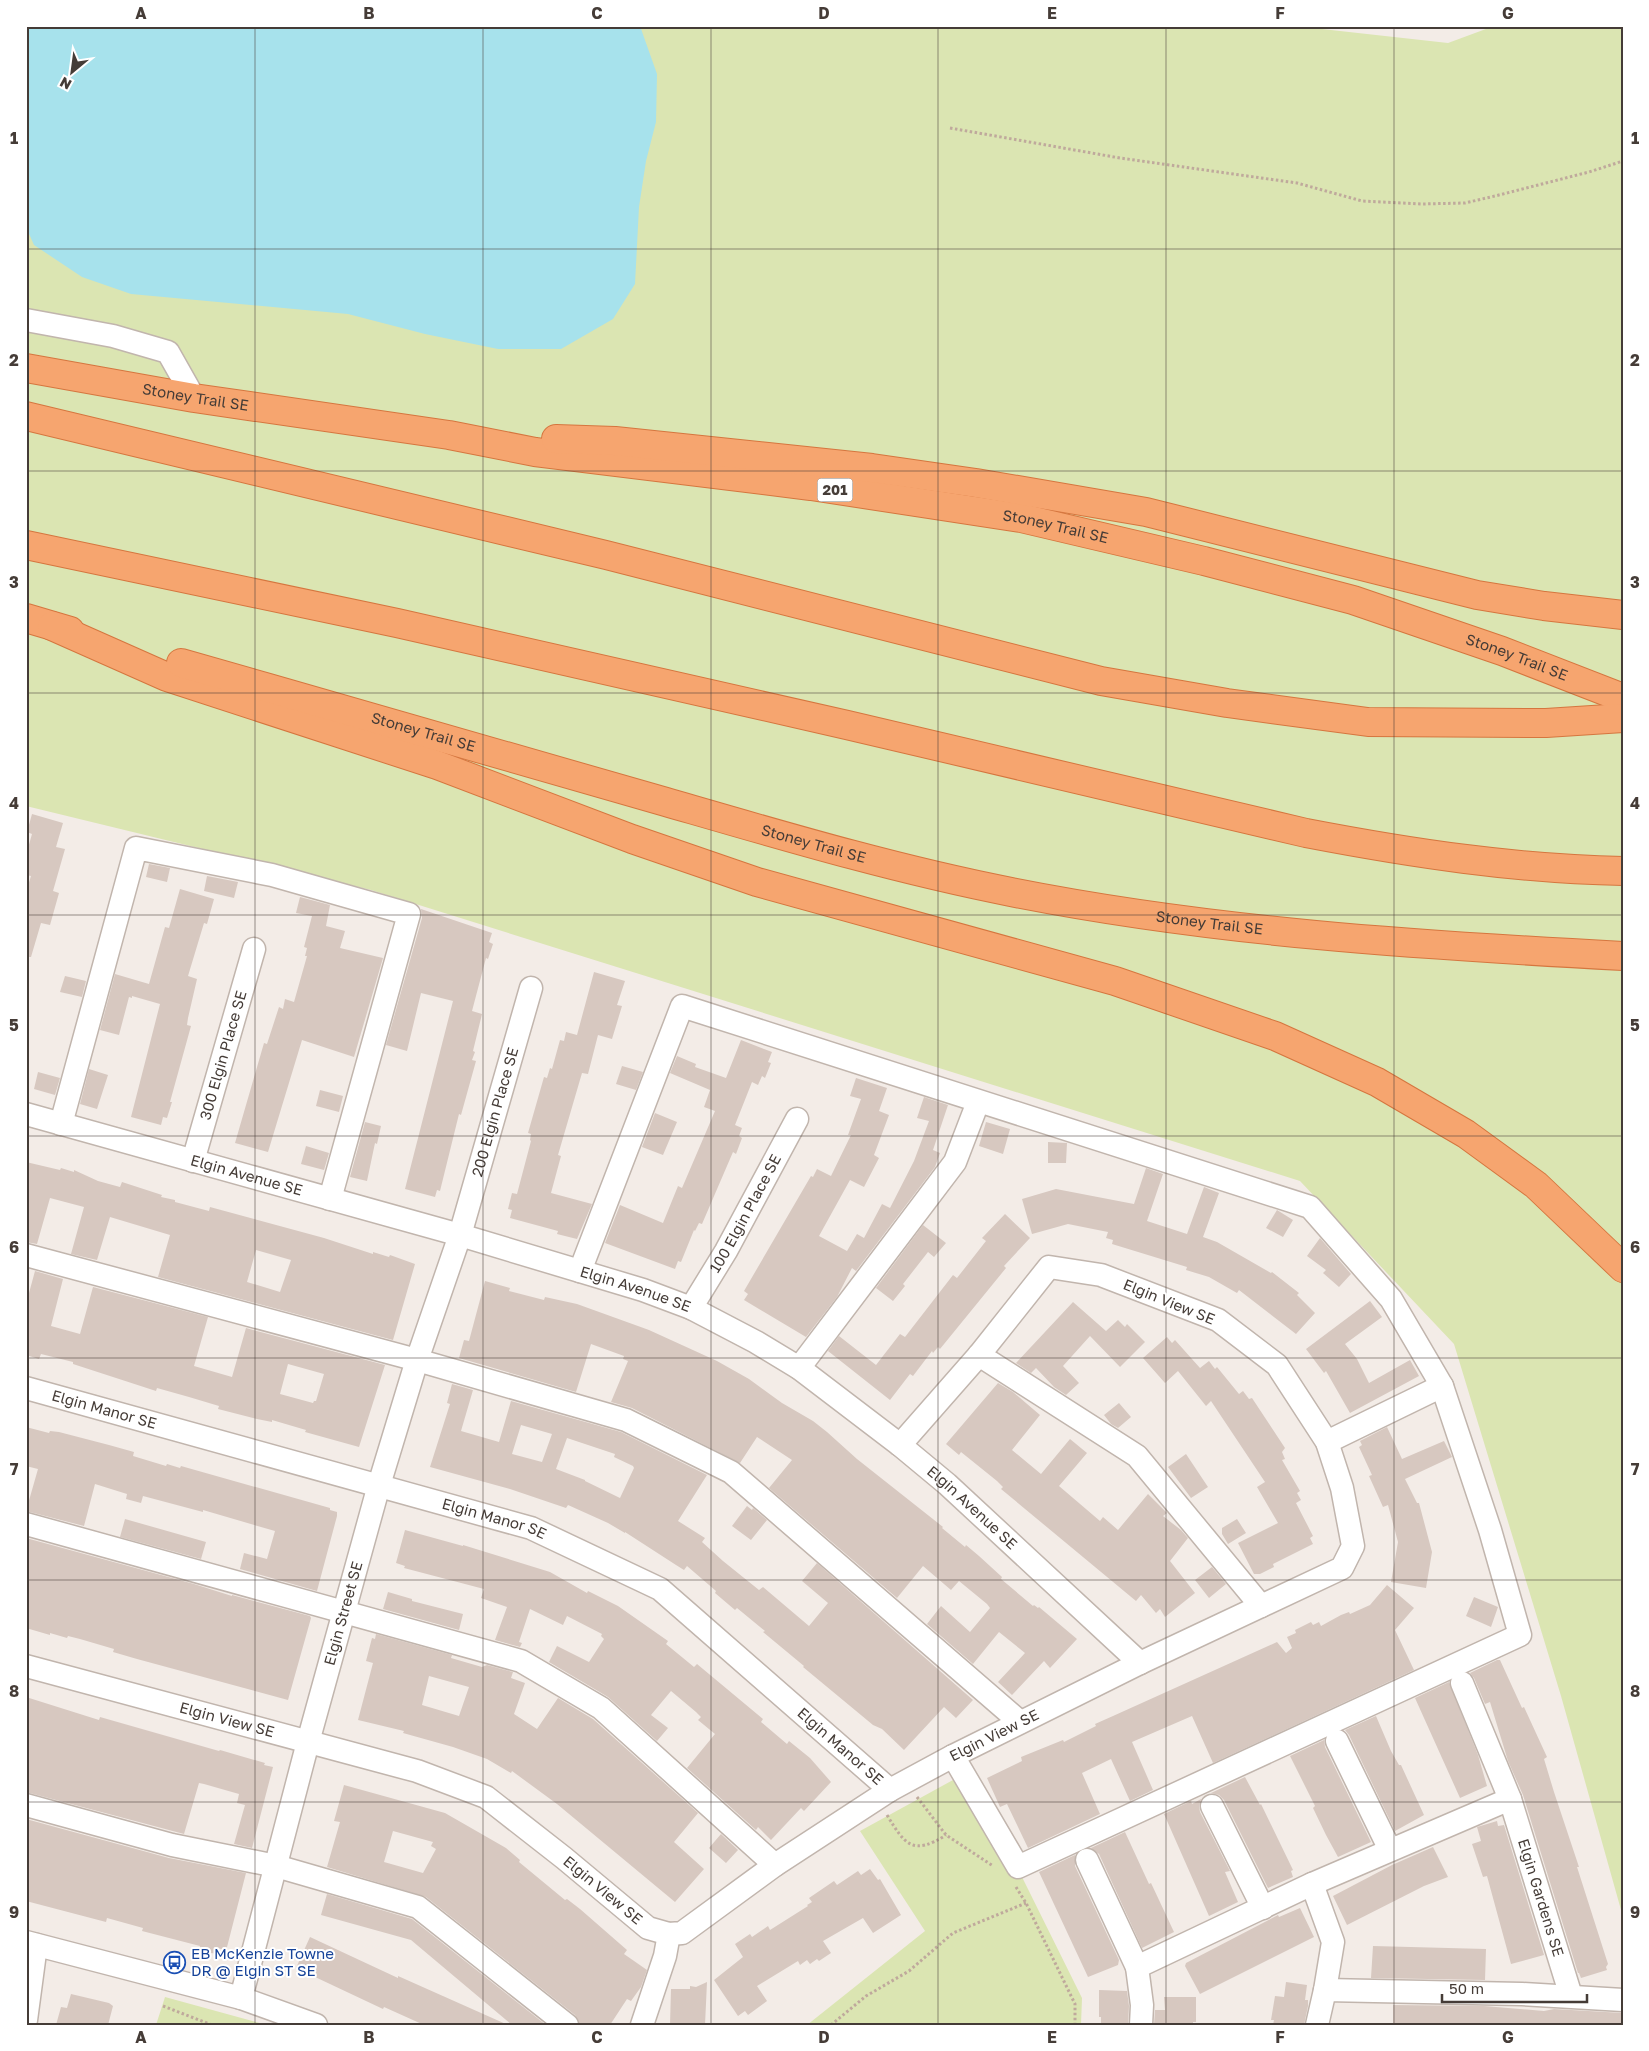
<svg xmlns="http://www.w3.org/2000/svg" width="1649" height="2051" font-family="'Golos Text',sans-serif">
  <rect width="100%" height="100%" fill="#f3ece7"/>
  <path fill="#dbe5b2" d="M26 26H1295L1448 43 1494 26H1623V1917L1561 1696 1454 1344 1300 1181 371 890 26 806Z
    M953 1780 1022 1877 1082 1998 1081 2025H807L925 1931 860 1831Z
    M165 1997 267 2025H156Z"/>
  <path fill="#a7e2ec" d="M26 26H640L657 74 656 122 646 161 639 207 635 284 613 319 561 349H498L425 334 348 314 131 294 82 277 34 245 26 227Z"/>
  <path fill="#d7c8c0" fill-rule="evenodd" d="M32 814 63 823 56 847 65 849 53 891 59 893 50 925 41 923 31 957H26V892L31 876 26 875V855L32 834 27 832Z
    M149 864 170 868 167 882 146 877Z
    M207 876 238 882 234 898 204 891Z
    M180 889 214 899 207 924 204 923 188 976 197 979 188 1018 187 1025 191 1026 170 1102H172L167 1118 163 1117 161 1125 131 1117 160 1004 132 996V998L129 997 119 1035 100 1030 115 974 149 984 165 927 169 928Z
    M300 897 330 905 326 926 345 931 340 948 383 958 354 1057 302 1040 268 1152 235 1143 264 1043 267 1044 279 1007 283 1009 285 999 294 1002 307 956H305L307 948 304 947 312 916 296 913Z
    M421 909 492 933 489 942 493 944 488 959 486 958 472 1011 482 1014 473 1051 475 1052 472 1060 476 1061 461 1115 459 1114 440 1191 437 1190 435 1197 405 1189 453 1001 421 993 407 1051 386 1045 422 918Z
    M594 972 625 981 617 1005 622 1006 612 1039 598 1035 588 1074 582 1073 558 1155 561 1156 551 1193 592 1204 577 1239 557 1234 558 1231 510 1218 512 1210 508 1209 512 1193 517 1194 531 1141 530 1140 531 1134 528 1133 544 1077 547 1078 550 1068 552 1069 560 1040 564 1041 566 1032 577 1035Z
    M65 976 86 981 82 997 60 992Z
    M741 1040 772 1052 768 1062 771 1063 765 1078 762 1076 758 1085 752 1082 735 1125 742 1128 739 1136 742 1138 736 1154 733 1152 702 1224 699 1223 695 1231 694 1230 681 1262 678 1261 675 1269 605 1243 620 1205 663 1223 678 1186 682 1188 715 1111 704 1107 710 1090 670 1073 677 1056 696 1064 695 1067 726 1078Z
    M622 1066 643 1072 636 1090 616 1084Z
    M89 1069 108 1075 97 1109 80 1104Z
    M38 1072 60 1078 55 1095 34 1089Z
    M856 1078 887 1088 879 1111 889 1115 874 1155 879 1158 864 1187 850 1180 819 1236 847 1251 857 1234 864 1238 882 1204 890 1208 914 1161 929 1121 917 1118 924 1097 948 1105 933 1150 940 1153 935 1167 856 1271 852 1268 837 1297 806 1337 744 1300 748 1294 744 1291 811 1176 813 1177 817 1169 831 1176 851 1135H848L861 1099 850 1096Z
    M320 1090 343 1096 339 1112 316 1106Z
    M655 1113 677 1122 663 1155 642 1147Z
    M365 1122 381 1126 377 1144 375 1143 367 1181 350 1177Z
    M986 1122 1010 1129 1003 1154 979 1146Z
    M1048 1142 1067 1143 1066 1163H1048Z
    M306 1146 329 1153 324 1170 301 1164Z
    M26 1162 60 1170 61 1168 74 1172V1170L98 1181 120 1187 122 1182 162 1195 161 1197 175 1200V1202L209 1211 210 1207 324 1238 373 1254V1252L389 1257 390 1255 415 1264 393 1340 158 1277 170 1235 110 1217 97 1260 71 1254 84 1207 50 1198 37 1244 26 1242ZM256 1250 291 1260 280 1292 247 1282Z
    M1146 1168 1163 1174 1147 1221 1187 1234 1204 1187 1219 1193 1203 1237 1217 1242 1271 1273 1272 1272 1299 1293 1297 1295 1315 1313 1296 1334 1239 1290 1237 1293 1209 1277 1186 1270 1187 1267 1112 1244 1113 1240 1106 1238 1108 1232 1068 1224 1032 1234 1022 1199 1056 1189 1134 1204Z
    M1277 1210 1293 1220 1283 1237 1266 1228Z
    M1005 1214 1030 1238 1004 1266 1006 1268 940 1349 938 1347 933 1353 932 1351 913 1376 910 1374 890 1400 828 1351 839 1336 876 1365 900 1334 905 1337 953 1275 957 1278 986 1241 982 1238Z
    M923 1225 946 1243 934 1257 928 1252 903 1284 905 1286 893 1301 876 1288Z
    M1320 1238 1351 1274 1339 1287 1323 1273 1326 1270 1307 1256Z
    M35 1271 63 1279 51 1326 80 1334 93 1287 208 1317 194 1366 232 1377 246 1328 385 1365 359 1447 305 1432 306 1430 272 1420V1422L257 1419 218 1409 219 1406 189 1397 157 1388 156 1391 73 1364V1362L41 1354 39 1359 26 1355V1304ZM288 1364 324 1374 316 1401H314L313 1403 280 1394Z
    M485 1281 510 1288 509 1291 544 1300 545 1297 577 1304 649 1330 717 1361 749 1379 782 1403 813 1421 827 1432 857 1459 943 1527 942 1528 965 1547 966 1545 979 1556 1002 1577 1001 1579 1033 1606 1034 1605 1038 1608 1039 1607 1077 1639 1050 1668 1044 1661 1012 1695 998 1682 1025 1653 999 1632 973 1664 927 1624 941 1606 970 1632 990 1608 987 1604 959 1581 951 1590 923 1566 897 1598 769 1488 792 1460 757 1437 740 1463 632 1408 611 1402 628 1361 623 1359 624 1356 591 1344 576 1392 459 1358 464 1340 469 1341Z
    M1370 1301 1382 1317 1345 1344 1357 1359 1369 1383 1410 1360 1419 1376 1350 1413 1326 1371 1324 1373 1306 1349Z
    M1073 1302 1106 1331 1118 1320 1125 1327 1127 1324 1145 1342 1120 1367 1090 1336 1063 1366 1079 1383 1066 1395 1054 1387 1036 1368 1031 1373 1016 1363Z
    M1167 1337 1172 1343 1175 1340 1200 1368 1209 1361 1215 1369 1217 1367 1239 1394 1243 1391 1249 1399 1252 1398 1285 1448 1282 1452 1285 1459 1282 1460 1300 1491 1297 1493 1301 1500 1296 1503 1313 1536 1310 1538 1313 1544 1273 1564 1274 1567 1260 1574H1254L1238 1543 1278 1523 1257 1487 1265 1482 1211 1401 1206 1406 1178 1371 1165 1383 1143 1358Z
    M998 1383 1013 1392 1040 1415 1012 1450 1041 1474 1070 1439 1087 1453 1059 1486 1100 1521 1103 1517 1118 1530 1148 1494 1167 1513 1163 1516 1181 1530 1188 1538 1170 1561 1195 1593 1165 1617 1160 1609 1156 1613 1141 1595 1136 1601 1001 1489 1003 1487 997 1481 961 1452 959 1455 946 1444Z
    M452 1384 473 1390 461 1431 499 1442 511 1401 621 1432 707 1475 678 1521 705 1538 702 1542 723 1561 759 1590 763 1587 809 1626 828 1603 802 1581 817 1563 973 1700 956 1718 944 1707 904 1750 882 1729 873 1725 803 1667 804 1666 763 1632 765 1631 737 1608 735 1610 715 1593 716 1591 687 1566 684 1570 676 1565 625 1532V1533L608 1523 568 1505 566 1508 510 1489 430 1467 450 1404 447 1403ZM521 1425 552 1434 542 1462 512 1454ZM567 1438 615 1454 614 1457 633 1466 634 1468 620 1498 585 1481V1480L556 1469Z
    M1119 1403 1131 1417 1118 1428 1111 1424 1104 1415Z
    M26 1427 49 1433 50 1431 59 1432 109 1445 134 1452 133 1456 166 1466 167 1464 180 1468 181 1466 330 1508V1510L337 1512V1516L317 1591 240 1569 244 1553 267 1559 275 1531 203 1510V1512L143 1496 141 1503 126 1499 127 1494 95 1484 84 1526 26 1511 38 1469 26 1466Z
    M1387 1427 1402 1459 1444 1441 1452 1457 1405 1479 1417 1503H1419L1432 1552 1426 1588 1391 1582 1398 1542 1388 1505 1383 1507 1369 1476 1372 1475 1359 1447 1362 1445 1360 1441Z
    M1186 1454 1208 1487 1191 1498 1168 1467Z
    M747 1506 752 1510 753 1508 767 1520 751 1540 732 1526Z
    M125 1519 206 1542 201 1559 120 1537Z
    M1237 1519 1246 1533 1228 1544 1222 1534V1528Z
    M405 1530 463 1546V1545L550 1572 587 1593 588 1591 618 1606 668 1641 666 1644 694 1667 697 1664 763 1719 761 1722 787 1744 789 1741 810 1758 831 1782 804 1811 801 1808 771 1840 758 1827 756 1830 687 1768 715 1734 698 1720 701 1717 696 1712 671 1691 651 1715 668 1728 657 1741 608 1697 549 1662 557 1646 589 1662 604 1639 601 1636 602 1634 567 1616 563 1625 530 1609 519 1642 522 1643 520 1647 495 1640 507 1607 481 1598 484 1589 404 1568 405 1566 396 1563Z
    M26 1538 194 1584 232 1596V1595L310 1616 311 1618 288 1700 137 1659 113 1652 114 1649 80 1639 68 1636 67 1638 50 1633V1635L26 1628Z
    M1212 1567 1226 1584 1209 1598 1195 1580Z
    M1387 1585 1414 1608 1395 1630 1414 1670 1213 1763 1192 1716 1132 1742 1153 1790 1130 1801 1111 1759 1082 1773 1100 1814 1028 1848 1007 1804 1000 1807 987 1778 1022 1761 1021 1757 1063 1740 1064 1742 1096 1726 1095 1724 1113 1716 1277 1642 1286 1653 1292 1648 1287 1637 1296 1633 1295 1630 1311 1622 1313 1625 1319 1622 1321 1626 1341 1615 1349 1612 1350 1614 1370 1605Z
    M388 1592 412 1599V1601L463 1614 459 1630 383 1609Z
    M1474 1597 1498 1607 1491 1627 1466 1616Z
    M376 1634 452 1655 451 1658 482 1667 487 1665 513 1672 511 1678 525 1683 514 1714 537 1729 558 1698 593 1719 698 1813 674 1842 704 1869 675 1902 557 1804 512 1771 511 1773 487 1759 453 1747 403 1733 404 1731 358 1720 373 1663 366 1661 372 1638 375 1639ZM429 1676 469 1687 459 1716 422 1705Z
    M1497 1660H1500L1522 1708 1524 1707 1547 1757 1544 1759 1554 1792 1579 1867H1577L1608 1964 1606 1967 1607 1970 1581 1978 1579 1973H1578L1523 1795 1508 1761 1490 1702 1485 1704 1474 1678 1470 1673Z
    M1449 1682 1478 1755 1487 1786 1460 1798 1415 1698Z
    M26 1697 99 1720 100 1717 219 1751 220 1750 265 1763 264 1765 273 1767 252 1848 234 1844 245 1805 237 1803 239 1794 204 1784 199 1783 184 1834 26 1792Z
    M1376 1716 1391 1751 1399 1765H1401L1424 1815 1395 1831 1349 1735 1345 1730Z
    M1324 1740 1325 1747 1371 1842 1338 1857 1326 1835 1313 1808 1315 1806 1290 1756Z
    M1245 1777 1260 1805 1261 1804 1293 1870 1291 1871 1293 1877 1268 1888 1224 1800 1219 1795 1211 1793Z
    M344 1785 445 1813 506 1848 520 1860 519 1862 565 1900 567 1899 580 1909 627 1950 624 1954 647 1970 641 1987 631 2001 627 1999 610 2025H580L575 2015 426 1897 327 1867 340 1822 334 1821ZM393 1831 433 1842 431 1846 436 1849 423 1873 384 1862Z
    M1201 1799 1199 1806 1200 1812 1230 1871 1225 1872 1238 1902 1209 1916 1164 1814 1191 1801 1192 1804Z
    M26 1819 169 1858 246 1873 226 1951 218 1948 216 1954 199 1950 200 1946 142 1931 143 1928 107 1918 106 1922 26 1901Z
    M1497 1821 1498 1826 1504 1825 1544 1955 1511 1964 1487 1876 1483 1877 1472 1844 1481 1841 1477 1827Z
    M1125 1832 1149 1884 1151 1883 1174 1932 1142 1948 1099 1854 1091 1848Z
    M721 1834 738 1850 726 1863 709 1848Z
    M1433 1847 1448 1877 1424 1886 1347 1925 1333 1896 1392 1865Z
    M1075 1855V1866L1119 1960 1118 1965 1088 1977 1039 1872Z
    M870 1869 878 1880 880 1879 901 1915 873 1933 863 1918 823 1941 831 1953 819 1961 817 1959 810 1964 807 1960 800 1965 798 1961 757 1986 767 2001 748 2015 745 2011 738 2016 714 1980 743 1957 735 1944 750 1934 752 1937 768 1926 770 1930 808 1906 807 1905 812 1902 809 1898 834 1881 837 1885 858 1871 861 1875Z
    M327 1894 412 1919 546 2025H512L411 1940 321 1915Z
    M1300 1908 1314 1937 1200 1994 1185 1966 1186 1963 1278 1915 1279 1917Z
    M310 1937 398 1978V1976L508 2025H424L384 2007 383 2009 296 1968Z
    M1373 1946 1486 1949 1485 1980 1371 1978Z
    M707 1982 705 2025H670L671 1989H690V1986L696 1987Z
    M1286 1982 1307 1985 1305 2000H1308V2006L1304 2025H1273L1274 2020H1271L1275 1996 1284 1997Z
    M1099 1990 1127 1991 1129 2006 1128 2025H1101V2017H1099Z
    M71 1994 109 2003 113 2006 108 2025H56L61 2007 67 2008Z
    M1164 1997H1196V2022H1193V2025H1154L1155 2010H1165Z
    M1393 2005 1484 2006 1544 2011 1554 2009 1623 2013V2025H1393Z"/>
  <g fill="none" stroke-linecap="round" stroke-linejoin="round">
    <defs>
      <g id="minor">
        <path d="M26 320 113 336 168 352 194 398"/>
        <path id="s1" d="M26 1114 460 1235 643 1290 691 1308 756 1342 799 1368 900 1445 947 1484 1140 1663"/>
        <path d="M61 1124 136 848 272 875 409 914 330 1199"/>
        <path id="s2" d="M193 1161 254 949"/>
        <path d="M26 1255 417 1360 626 1420 731 1472 1020 1722"/>
        <path d="M580 1271 682 1006 1310 1207 1391 1299 1442 1386 1490 1530 1520 1635 1018 1867 953 1756"/>
        <path id="s3" d="M691 1308 726 1251 797 1119"/>
        <path d="M979 1355 1137 1456 1261 1606"/>
        <path d="M799 1368 955 1162 978 1102"/>
        <path id="s4" d="M26 1388 531 1528 660 1589 890 1790"/>
        <path d="M1327 1442 1442 1386"/>
        <path d="M26 1524 521 1661 601 1708 775 1865"/>
        <path id="s5" d="M26 1666 417 1771 486 1797 564 1858 648 1928 669 1934 682 1933 775 1865 890 1790 953 1756 1140 1663 1342 1568 1353 1546 1342 1488 1327 1442 1277 1365 1218 1320 1101 1275 1049 1267 979 1355 900 1445"/>
        <path id="s6" d="M1462 1683 1510 1799 1571 1996"/>
        <path d="M1337 1741 1390 1850"/>
        <path d="M26 1805 172 1845 276 1866 418 1907 567 2025"/>
        <path d="M1212 1806 1263 1908"/>
        <path d="M1087 1860 1137 1967"/>
        <path d="M1312 1884 1510 1799"/>
        <path d="M26 1942 241 1998 316 2025"/>
        <path id="s7" d="M241 1998 308 1742 379 1485 417 1360 460 1235 531 988"/>
        <path d="M26 2020 36 1945"/>
        <path d="M642 2025 665 1956 669 1934"/>
        <path d="M1141 2025 1142 2005 1137 1967 1312 1884 1333 1942 1325 1990"/>
        <path d="M1317 2025 1325 1990 1522 1994 1623 2000"/>
      </g>
      <g id="highway">
        <path id="s8" d="M26 368 194 398 449 435 535 452 811 486 1021 518 1204 561 1353 600 1502 651 1623 698"/>
        <path d="M26 416 606 555 1101 681 1227 703 1368 722 1546 723 1623 718"/>
        <path d="M556 439 615 441 872 468 976 483 1146 512 1477 595 1544 606 1623 615"/>
        <path d="M26 545 397 623 847 725 1306 833C1410 853 1516 869 1623 871"/>
        <path d="M26 618 70 631"/>
        <path d="M52 626 167 677 437 765 632 839 757 882 1115 981 1275 1036 1377 1082 1466 1134 1536 1185 1623 1268"/>
        <path id="s9" d="M181 663C343 709 505 756 666 802 780 835 894 869 1011 892 1212 932 1418 945 1623 956"/>
      </g>
    </defs>
    <use href="#minor" stroke="#c1b5ad" stroke-width="25"/>
    <use href="#highway" stroke="#d5763f" stroke-width="30"/>
    <path stroke="#bfa99c" stroke-width="3" stroke-dasharray="2.5 2.5" stroke-linecap="butt" d="M950 128 1120 158 1297 183 1362 201 1421 204 1465 203 1495 196 1589 172 1623 161
      M917 1797 946 1835 993 1866
      M887 1815C905 1845 913 1856 946 1835
      M1016 1887 1026 1903 1075 2004V2025
      M163 2006 212 2025
      M831 2025 866 1996 909 1971 953 1933 1026 1903"/>
    <use href="#minor" stroke="#fff" stroke-width="22"/>
    <use href="#highway" stroke="#f6a56f" stroke-width="28"/>
  </g>
  <path fill="none" stroke="#453c37" stroke-width="1" stroke-opacity="0.55" d="M255 26V2025M483 26V2025M711 26V2025M938 26V2025M1166 26V2025M1394 26V2025M26 249H1623M26 471H1623M26 693H1623M26 915H1623M26 1136H1623M26 1358H1623M26 1580H1623M26 1802H1623"/>
  <defs>
    <symbol id="bus-ring" viewBox="-11 -11 22 22"><circle r="9.5" fill="#fff" stroke="#1a4fb4" stroke-width="1.5"/><path d="M-5-6H5V4H4V6H2V4H-2V6H-4V4H-5ZM-3.5-4V0h7V-4ZM-3.5 1.2v1.5H-2V1.2ZM2 1.2v1.5H3.5V1.2Z" fill="#1a4fb4"/></symbol>
  </defs>
  <g fill-rule="evenodd">
    <use href="#bus-ring" x="162" y="1950" width="25" height="25"/>
  </g>
  <g text-anchor="middle" stroke-width="4" stroke-linejoin="round" paint-order="stroke">
    <rect fill="#fff" stroke="#7d7673" stroke-width="1" x="817.5" y="478.5" width="35" height="23" rx="4"/>
    <g font-size="14" font-weight="bold" fill="#453c37">
      <text x="835" y="495">201</text>
    </g>
    <g font-size="15" fill="#453c37" stroke="#fff">
      <text dy="5" stroke="none"><textPath href="#s8" startOffset="172">Stoney Trail SE</textPath></text>
      <text dy="5" stroke="none"><textPath href="#s8" startOffset="1042">Stoney Trail SE</textPath></text>
      <text dy="5" stroke="none"><textPath href="#s8" startOffset="1522">Stoney Trail SE</textPath></text>
      <text dy="5" stroke="none"><textPath href="#s9" startOffset="252">Stoney Trail SE</textPath></text>
      <text dy="5" stroke="none"><textPath href="#s9" startOffset="658">Stoney Trail SE</textPath></text>
      <text dy="5" stroke="none"><textPath href="#s9" startOffset="1062">Stoney Trail SE</textPath></text>
      <text dy="5" stroke="none"><textPath href="#s2" startOffset="110">300 Elgin Place SE</textPath></text>
      <text dy="5" stroke="none"><textPath href="#s7" startOffset="922">200 Elgin Place SE</textPath></text>
      <text dy="5" stroke="none"><textPath href="#s1" startOffset="229">Elgin Avenue SE</textPath></text>
      <text dy="5" stroke="none"><textPath href="#s3" startOffset="109">100 Elgin Place SE</textPath></text>
      <text dy="5" stroke="none"><textPath href="#s1" startOffset="634">Elgin Avenue SE</textPath></text>
      <text transform="translate(1169 1302) rotate(22)" y="5">Elgin View SE</text>
      <text dy="5" stroke="none"><textPath href="#s4" startOffset="81">Elgin Manor SE</textPath></text>
      <text dy="5" stroke="none"><textPath href="#s1" startOffset="1039">Elgin Avenue SE</textPath></text>
      <text dy="5" stroke="none"><textPath href="#s4" startOffset="486">Elgin Manor SE</textPath></text>
      <text dy="5" stroke="none"><textPath href="#s7" startOffset="398">Elgin Street SE</textPath></text>
      <text dy="5" stroke="none"><textPath href="#s5" startOffset="208">Elgin View SE</textPath></text>
      <text dy="5" stroke="none"><textPath href="#s5" startOffset="1092">Elgin View SE</textPath></text>
      <text dy="5" stroke="none"><textPath href="#s4" startOffset="906">Elgin Manor SE</textPath></text>
      <text dy="5" stroke="none"><textPath href="#s5" startOffset="628">Elgin View SE</textPath></text>
      <text dy="5" stroke="none"><textPath href="#s6" startOffset="229">Elgin Gardens SE</textPath></text>
    </g>
    <g font-size="15" fill="#164399" stroke="#fff" text-anchor="start">
      <text x="191" y="1959">EB McKenzie Towne<tspan x="191" dy="17">DR @ Elgin ST SE</tspan></text>
    </g>
  </g>
  <rect width="1649" height="2051" fill="none" stroke="#ffffff" stroke-width="55"/>
  <g transform="translate(72 72) rotate(209)" stroke="#ffffff" stroke-width="4" paint-order="stroke">
  <path d="M0-4L9 19L0 12L-9 19Z" fill="#453c37"/>
  <text y="-8" font-size="14" font-weight="bold" text-anchor="middle" fill="#453c37">N</text>
  </g>
  <path d="M1442 1994v8h145v-8" fill="none" stroke="#453c37" stroke-width="2.5"/>
  <text x="1449" y="1994" font-size="15" fill="#453c37" stroke="#ffffff" stroke-width="4" paint-order="stroke">50 m</text>
  <rect x="28" y="28" width="1594" height="1996" fill="none" stroke="#453c37" stroke-width="2"/>
  <g font-size="16" text-anchor="middle" font-weight="bold" fill="#453c37">
    <text x="141" y="19">A</text>
    <text x="369" y="19">B</text>
    <text x="597" y="19">C</text>
    <text x="824" y="19">D</text>
    <text x="1052" y="19">E</text>
    <text x="1280" y="19">F</text>
    <text x="1508" y="19">G</text>
    <text x="14" y="144">1</text>
    <text x="1635" y="144">1</text>
    <text x="14" y="366">2</text>
    <text x="1635" y="366">2</text>
    <text x="14" y="588">3</text>
    <text x="1635" y="588">3</text>
    <text x="14" y="809">4</text>
    <text x="1635" y="809">4</text>
    <text x="14" y="1031">5</text>
    <text x="1635" y="1031">5</text>
    <text x="14" y="1253">6</text>
    <text x="1635" y="1253">6</text>
    <text x="14" y="1475">7</text>
    <text x="1635" y="1475">7</text>
    <text x="14" y="1697">8</text>
    <text x="1635" y="1697">8</text>
    <text x="14" y="1918">9</text>
    <text x="1635" y="1918">9</text>
    <text x="141" y="2043">A</text>
    <text x="369" y="2043">B</text>
    <text x="597" y="2043">C</text>
    <text x="824" y="2043">D</text>
    <text x="1052" y="2043">E</text>
    <text x="1280" y="2043">F</text>
    <text x="1508" y="2043">G</text>
  </g>
</svg>
